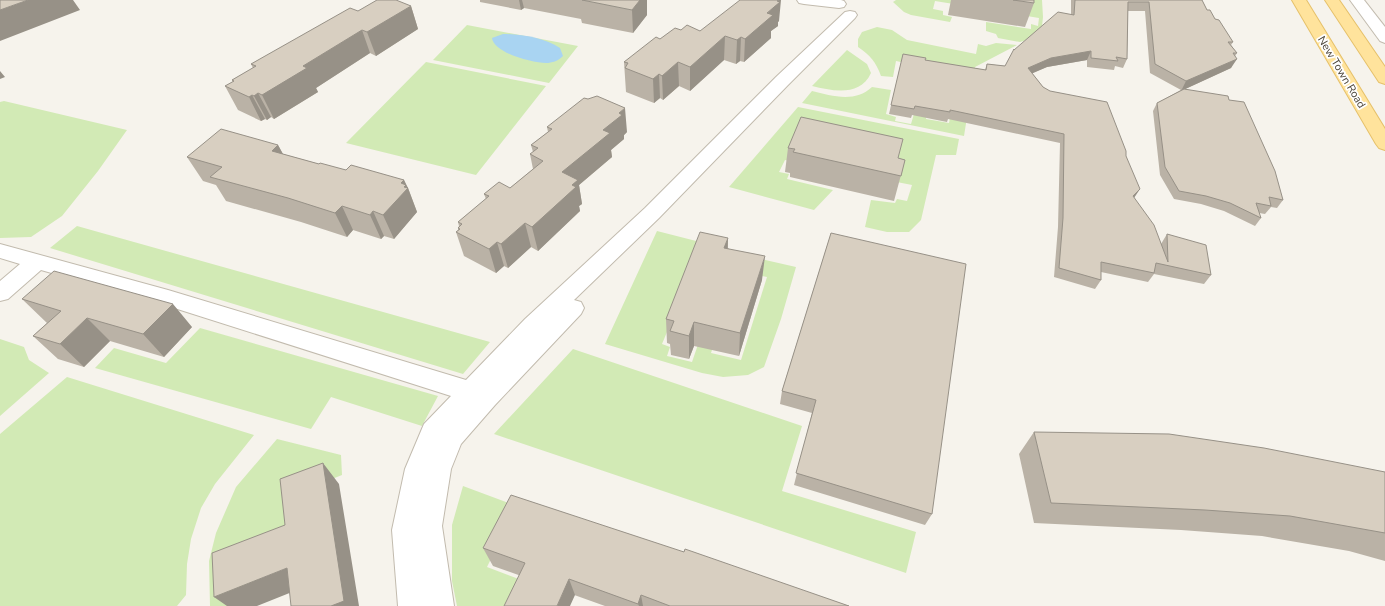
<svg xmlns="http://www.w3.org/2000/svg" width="1385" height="606" font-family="'Nunito Sans',sans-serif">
  <rect width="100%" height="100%" fill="#f6f3ec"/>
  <path fill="#d2eab5" d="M896 0H952L960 5 935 1 933 9 943 11V15L952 17 950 22 911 15 904 12 893 2Z
    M1019 0H1042L1043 17 1041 36 1020 42 998 38 996 34 986 31V22L1031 29V24L1038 26 1039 18 1014 14Z
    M467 25 578 46 549 83 433 60Z
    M877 27 892 30 907 40 976 54 978 44 986 46 996 43 1017 45 975 67 964 136 802 103 812 91C832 96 855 103 872 87L891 90 886 114 896 117 895 121 911 124 916 107 927 109 926 119 949 123 958 74 896 61 893 77 881 76C876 62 870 55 858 47V39L862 32Z
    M847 50 867 64 871 73C860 97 833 91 812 86Z
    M426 62 546 86 476 175 346 143Z
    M4 101 127 130 98 171 62 216 31 237 0 238V102Z
    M798 107 959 139 956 155H936L921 220 909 232H887L865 227 871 200 895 203 897 199 907 201 912 185 785 160 779 172 789 174 787 179 833 190 814 210 729 187Z
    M77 226 490 342 463 374 50 248Z
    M657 231 704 243 662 344 670 347 667 356 692 362 704 327 718 331 711 353 741 360 767 277 736 271 735 253 796 267 781 319 764 367 748 375 723 377 702 373 605 344Z
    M200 328 438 396 422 426 331 397 311 429 95 368 114 348 166 363Z
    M0 339 24 347 29 360 49 373 0 416Z
    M573 349 802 426 782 491 916 532 906 573 494 434Z
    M67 377 254 435 215 484 201 508 191 539 187 564 186 595 177 606H0V434Z
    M277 439 341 455 342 475 290 496 297 543 231 606H210L209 561 216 533 236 487Z
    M463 486 517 506 487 567 527 582 516 606H457L452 581V525Z"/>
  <path fill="#a9d4f2" d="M503 34C521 34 545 38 560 48L563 56C558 61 552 63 546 63 532 63 494 53 492 38Z"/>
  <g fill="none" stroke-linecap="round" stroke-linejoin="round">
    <defs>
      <path id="minor" d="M797 0H841L844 1 846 4 844 7 839 8 804 4 799 3Z
        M850 11 855 12 857 15 855 18 788 85 659 218 574 300 581 302 584 308 581 314 495 405 461 444 451 469 442 526 454 606H398L392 530 405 469 424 424 451 396 168 306 41 270 8 299 0 301V281L20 264 0 258V244L168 290 466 380 525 319 645 208 776 77 845 12Z"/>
      <path id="tertiary" d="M1350 0H1364L1385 27V43L1380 41Z"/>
      <path id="primary" d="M1292 0H1306L1385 129V150L1379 148 1376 144Z
        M1325 0H1339L1385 67V84L1379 82Z"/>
    </defs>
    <use href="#minor" stroke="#c2bbae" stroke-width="2"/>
    <use href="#tertiary" stroke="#c2bbae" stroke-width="2"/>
    <use href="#primary" stroke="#e6c16a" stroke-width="2"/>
    <use href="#minor" fill="#fff" fill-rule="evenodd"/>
    <use href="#tertiary" fill="#fff" fill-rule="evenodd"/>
    <use href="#primary" fill="#ffe39c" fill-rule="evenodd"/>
  </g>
  <path fill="#bab2a6" d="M480 0H647V15L633 33 582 23 581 19 524 8 521 10 480 2Z
    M951 0H1034V3L1025 27 948 15Z
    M1071 0H1202L1207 10 1215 19 1233 42 1231 45 1237 53 1235 56 1231 68 1185 89 1229 100 1283 200 1277 208 1271 207 1265 214 1259 213 1261 218 1255 226 1224 211 1201 204 1174 199 1160 175 1153 111 1157 103 1181 90 1150 73 1145 11H1128L1127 59 1123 68 1115 66 1114 70 1087 67V60L1047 67 1032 73 1043 87 1126 156 1134 198 1161 244 1167 234 1211 275 1204 284 1154 274 1148 282 1101 272V280L1095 289 1054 277 1058 227 1060 143 948 119 947 122 912 115 911 118 889 114 903 54 925 60 985 70 987 64 1005 66 1014 50 1071 14Z
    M411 6 418 29 376 56 370 53 316 88 318 92 274 119 271 117 267 120 265 119 261 121 238 110 225 86 233 82 232 80 253 68 251 64 358 11Z
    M779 21 778 22V26L771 31V38L744 62 740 61 736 64 724 60 690 91 679 86 663 100 660 98 654 103 626 92 624 62 660 39 681 30 700 31Z
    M547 127 627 132 624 135V139L611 150 612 157 579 185 582 204 579 206 580 211 538 251 531 247 508 268 504 266 496 273 464 256 456 232 458 230V228L459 226 458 222 486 199 484 194 510 188 533 169 530 154 533 152 531 145 548 132Z
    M278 145 283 154 319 164 346 170 404 180 407 187 408 188 417 212 394 239 384 236 381 239 353 230 347 237 301 222 226 201 216 185 203 181 187 157Z
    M788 148 898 158 905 160 894 201 790 177V173L785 172Z
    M831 233 932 514 925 525 794 485 812 413 780 404 782 391Z
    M728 238V248L762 280 739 356 694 346 689 359 671 355 670 344 667 343 666 319Z
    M22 299 192 327 164 357 110 341 84 367 58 359 33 336 47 323Z
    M1034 432 1385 472V561L1349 551 1262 536 1181 530 1034 523 1019 454Z
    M483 548 684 552 849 606H605L493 566Z"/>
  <path fill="#979187" d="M28 0H73L80 10 0 41V10Z
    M519 0H522L524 8 521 10Z
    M640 0H647V15L633 33 632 10Z
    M779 0H781L779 21 778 22V26L771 31V38L744 62 745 39Z
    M411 6 418 29 376 56 367 32Z
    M362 30 370 53 316 88 318 92 274 119 262 95 303 66Z
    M725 36 724 60 690 91V67Z
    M741 37 740 61 736 64 737 40Z
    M1091 51 1087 60 1047 67 1024 77 1028 68 1051 58Z
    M1237 59 1231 68 1181 91 1186 81Z
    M678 62 679 86 663 100 662 76Z
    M0 71 5 77 0 79Z
    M659 74 660 98 654 103 653 79Z
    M258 93 271 117 267 120 254 96Z
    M252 95 265 119 261 121 249 97Z
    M625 108 627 132 624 135V139L611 150 612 157 579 185 582 204 579 206 580 211 538 251 532 227 562 172 603 130 619 113Z
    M278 145 291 169 272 151Z
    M404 180 408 188 417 212 394 239 383 215 401 183Z
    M1140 189 1134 198 1127 205 1133 196Z
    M342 206 353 230 347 237 335 213Z
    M373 211 384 236 381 239 370 215Z
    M525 223 531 247 508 268 501 244Z
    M728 238 727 262 724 248Z
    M497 242 504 266 496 273 489 249Z
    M765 256 762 280 739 356 740 333Z
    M173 304 192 327 164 357 143 334Z
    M87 318 110 341 84 367 60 344Z
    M694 322V346L689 359V336Z
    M323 463 339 484 359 606H331Z
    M287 568 307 586 257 606H227L214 597Z
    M569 579 575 595 570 606H557Z
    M641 595 643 606H639L638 604Z"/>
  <path fill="#d8cfc1" stroke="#979187" d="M0 0H28L0 10Z
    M377 0H396L411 6 367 32 362 30 303 66 307 68 262 95 258 93 254 96 252 95 249 97 225 86 234 81 232 80 256 66 251 64 350 8 358 11Z
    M582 0H640L632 10Z
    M740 0H779L777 1 780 2 767 13 773 15 745 39 741 37 737 40 725 36 690 67 678 62 662 76 659 74 653 79 625 68 628 63 624 62 656 37 660 39 675 28 681 30 687 25 700 31Z
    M1013 0H1034V3Z
    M1075 0H1202L1207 10H1210L1215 19 1219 20 1233 42H1228L1237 53H1233L1237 59 1186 81 1155 64 1149 2H1128L1127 59 1116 57 1118 61 1091 58V51L1051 58 1028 68 1043 87 1050 91 1107 102 1126 151V156L1140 189 1133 196 1154 225 1168 262 1167 234 1206 245 1211 275 1156 263 1154 273 1101 262V280L1059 268 1063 218 1064 134 950 110V112L915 106 914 109 891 105 903 54 926 58 925 60 986 70 987 64 1005 66 1014 49V50L1058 12 1074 15Z
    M1184 89 1228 96 1229 100 1244 102 1275 171 1283 200 1269 197 1271 206 1256 203 1261 218 1230 203 1206 196 1179 191 1165 167 1157 103Z
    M597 96 625 108 619 113 622 115 603 130 610 133 562 172 578 180 572 185 576 187 532 227 525 223 501 244 497 242 489 249 456 232 460 229 458 228 462 224 458 222 489 196 484 194 499 182 510 188 543 161 530 154 538 148 531 145 552 129 547 127 584 98 588 99Z
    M801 117 903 139 898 158 905 160 901 176 793 152 795 149 788 148Z
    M221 129 278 145 272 151 319 164 320 163 346 170 351 165 404 180 401 183 406 185 404 187 408 188 383 215 373 211 370 215 342 206 335 213 288 198 210 177 222 167 187 157Z
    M700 232 728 238 724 248 765 256 740 333 694 322 689 336 670 331 674 321 666 319Z
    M831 233 966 264 932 514 796 473 816 400 782 391Z
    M54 271 173 304 143 334 87 318 60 344 33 336 61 311 22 299Z
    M1034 432 1169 434 1264 448 1385 472V533L1290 516 1205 510 1051 503Z
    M323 463 344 601 331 606H291L287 568 214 597 212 553 285 525 280 479Z
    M511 495 684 552 685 549 849 606H670L641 595 638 604 569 579 557 606H504L525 563 483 548Z"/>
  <g text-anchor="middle" stroke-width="3.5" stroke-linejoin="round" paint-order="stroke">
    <g font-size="11" fill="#4b4439" stroke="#fff">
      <text transform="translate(1342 72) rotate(59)" y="4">New Town Road</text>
    </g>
  </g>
</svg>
